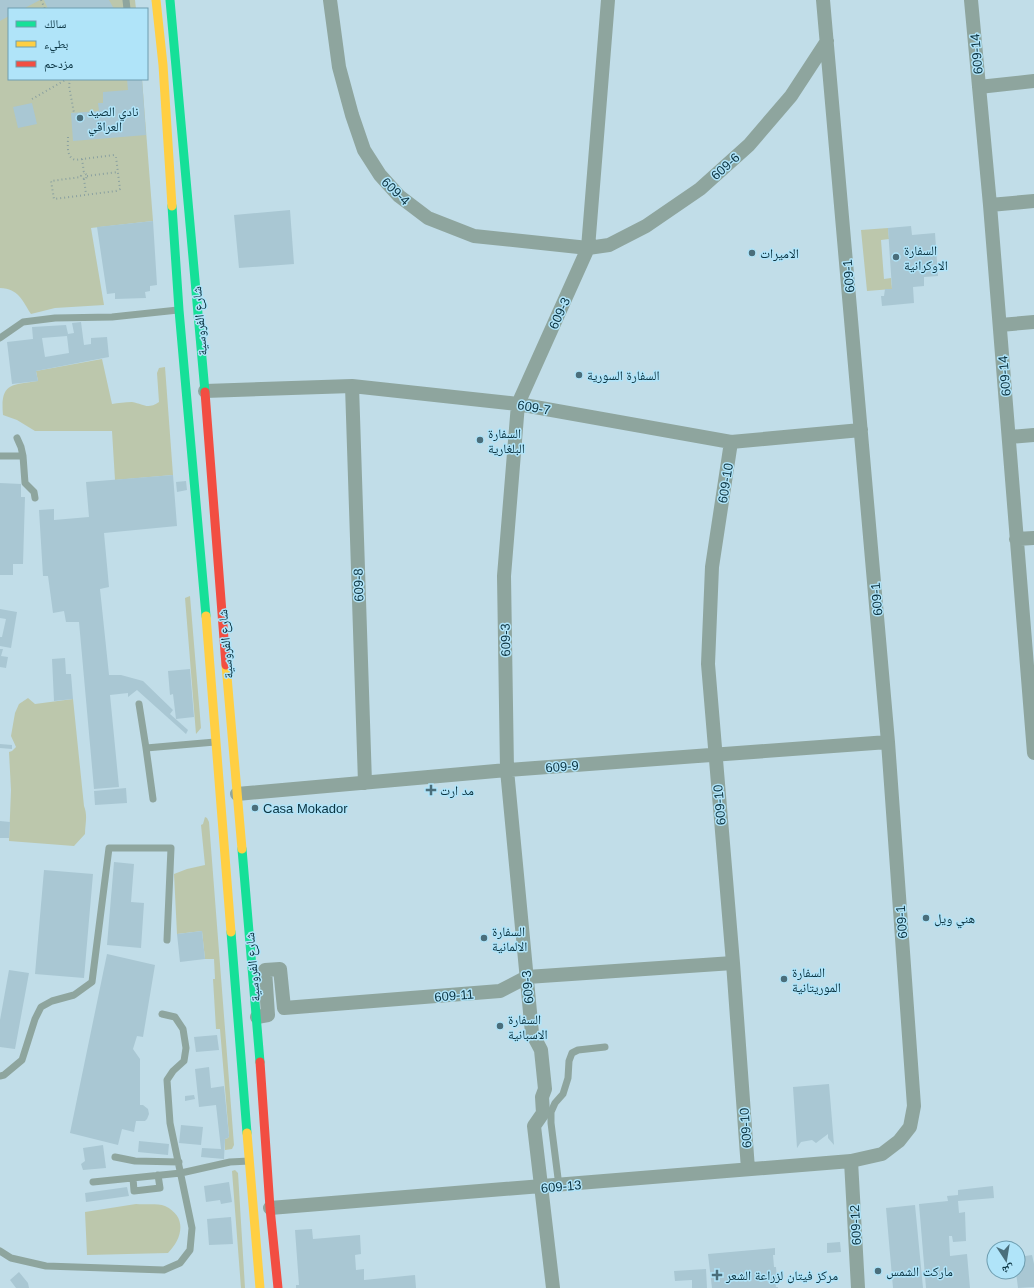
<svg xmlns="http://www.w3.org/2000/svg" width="1034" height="1288" font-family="Arial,'Noto Naskh Arabic',sans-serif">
  <rect width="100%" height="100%" fill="#c1dde8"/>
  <path fill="#bcc7ac" d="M0 0H135L136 9H9V79H142L153 221 91 228 104 305 55 308 31 314C22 300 19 289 0 288Z
    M888 228 889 239 881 240 884 279 891 278 892 289 867 291 861 230Z
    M102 359 112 404C118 403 125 402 132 402 144 404 147 410 159 402L157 373 159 368 165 367 173 475 115 480 112 431H35L17 420 3 415C0 383 11 385 38 381L36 371Z
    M190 596 201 728 196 734 185 598Z
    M28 698 35 704 73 699 84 806C88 816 85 824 85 834L74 846 9 841 11 790 9 752 12 751 16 747 11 736 15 713 19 704Z
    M205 817 207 818 209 822 234 1145 232 1149 225 1150V1139L228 1138 229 1136 220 1029H216L213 979H215L214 959H205L202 931 177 934 174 874 187 869 205 865 201 825 203 824Z
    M235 1170 238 1173 245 1288H241L232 1171Z
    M136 1204C144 1205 157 1203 165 1206 188 1217 182 1239 168 1253L87 1255 85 1212Z"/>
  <path fill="#a9c7d3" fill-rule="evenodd" d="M0 0H40L23 9H9V16L0 21Z
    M44 0H109L114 9H48Z
    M127 79H142L146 135 73 141 71 113 99 111 98 103H103V92L128 90Z
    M32 103 37 124 18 128 13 107Z
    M290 210 294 264 239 268 234 215Z
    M153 221 157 285 150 286V291L145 292 146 298 115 299V293L107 294 97 227Z
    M911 226 912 235 935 233 938 276 924 277V286L913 287 914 303 882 306 881 296H884L885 289H892L888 228Z
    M81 322 84 345 91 344V338L107 337 109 357 36 371 38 381 12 384 7 342 33 339 32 327 66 325 68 334 74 333 72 323ZM67 336 69 353 45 357 42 338Z
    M173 475 177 526 104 533 109 587 100 589 109 675H121L143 681 173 710 170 714 188 730 186 734 137 690 128 697V693L110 695 119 787 94 789 79 622H66L64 611 53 613 48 576H43L39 510 54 509V520L89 517 86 482Z
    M186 481 187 490 177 492 176 482Z
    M0 483 21 484V497H25L23 564H13V575H0Z
    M0 609 17 612 11 648 0 646V637H2L6 619 0 618Z
    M0 649H3L1 656 8 657 6 668 0 667Z
    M65 658 66 674H71L73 699 54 701 52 659Z
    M190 669 194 717 176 719 173 694 170 695 168 671Z
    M0 744 12 745V749L0 748Z
    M126 788 127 803 95 805 94 791Z
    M0 821 10 822 9 838H0Z
    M114 862 134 864 131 902 144 903 141 948 107 945Z
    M44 870 93 874 84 978 35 974Z
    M202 931 205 959 180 962 177 934Z
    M107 954 155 965 143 1037 137 1036 133 1049 140 1059V1105H143L148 1109 149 1114 147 1119 145 1121H136L134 1132 122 1129 118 1145 70 1133Z
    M9 970 29 973 15 1049 0 1047V1020Z
    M217 1035 219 1050 196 1052 194 1037Z
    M209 1067 211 1088 224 1086 229 1136 228 1138 225 1139 224 1159 201 1157 202 1148 221 1149 216 1105 199 1107 195 1069Z
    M829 1084 834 1145 828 1138V1134L816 1143 812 1140 801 1142 797 1148 793 1087Z
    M194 1095 195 1099 185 1101V1096Z
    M181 1125 203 1127 201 1145 179 1143Z
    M139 1141 169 1144 168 1155 138 1152Z
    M103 1145 106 1168 83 1170 81 1164 85 1161 83 1148Z
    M229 1182 232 1202 221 1204 220 1200 206 1202 204 1186Z
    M993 1186 994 1198 958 1201 959 1213 965 1212 966 1241 953 1242 952 1236H949L950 1256 967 1254 970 1288H926L919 1204 948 1201 947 1196 958 1195V1190Z
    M127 1187 129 1196 86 1202 85 1193Z
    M915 1205 923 1288H893L886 1208Z
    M231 1217 233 1244 209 1245 207 1219Z
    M312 1229 313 1239 360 1235 361 1254 355 1255 356 1270 364 1269V1280L415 1275 416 1288H296V1285H299L295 1230Z
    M840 1242 841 1252 827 1253V1243Z
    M775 1248V1255H773L774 1267H776L777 1279H775L776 1287H778V1288H712L708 1254Z
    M1032 1255 1034 1264V1287L1018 1288 1016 1272H1018V1257Z
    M706 1269 707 1288H692V1280L675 1281 674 1271Z
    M19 1272 28 1283 29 1288H16L10 1280Z"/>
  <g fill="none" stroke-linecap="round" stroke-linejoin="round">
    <path stroke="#8ba1a0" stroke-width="2" stroke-dasharray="1 3" stroke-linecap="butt" d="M41 0 45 9
      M70 79 69 86 74 113
      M32 99 67 79
      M68 137C68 145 66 157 75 160L114 155 116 157 120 189 116 191 54 199 51 181 81 177
      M82 159 84 173 87 175 86 179H84L81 176 84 173
      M87 176 118 172
      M84 179 86 194"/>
    <path stroke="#8ea59e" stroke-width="7" d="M126 0 127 9
      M0 338 23 322 55 318 112 317 178 310
      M17 438 21 447 23 456
      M0 456H23L25 483 34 492 35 498
      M139 704 146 748
      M153 799 146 748 215 742
      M0 1076 4 1075 22 1060 35 1019 41 1007 52 1001 74 995 92 982 109 848H171L167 940
      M115 1157 135 1161 179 1162
      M133 1178 134 1191 160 1188 158 1175
      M93 1182 181 1173 230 1162 249 1161
      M559 1186 551 1123V1112L555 1103 563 1094 568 1078 569 1061 572 1053 578 1050 605 1047
      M0 1251 11 1258 46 1266 164 1270 180 1263 190 1250 192 1228 170 1123 167 1080 173 1071 184 1061 186 1048 183 1029 175 1017 162 1014"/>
    <path stroke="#8ea59e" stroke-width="14" d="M330 0 339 67 352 115 364 150 380 175 399 196 428 218 474 236 588 248 609 245 646 226 700 189 749 145 791 96 827 41
      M971 0 990 205 1034 753
      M979 87 1034 81
      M990 205 1034 201
      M1000 325 1034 322
      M352 386 365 783
      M205 391 352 386 518 404 731 442 861 430
      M1009 437 1034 435
      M731 442 712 567 708 664 733 963 748 1169
      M1016 539 1034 538
      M237 794 507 770 888 742
      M257 1017 268 1015 265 970 280 969 284 1008 500 991 527 977 733 963
      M851 1161 858 1288
      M270 1208 851 1161 882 1154 899 1141 910 1127 914 1106 888 742 823 0
      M553 1288 534 1126 543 1113 542 1097 545 1089 541 1050 532 1033 507 770 504 576 518 404 588 248 608 0"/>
    <path stroke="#16e098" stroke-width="9" d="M170 0 205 392
      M172 206 179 310 206 616
      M242 849 260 1062
      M231 932 247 1133"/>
    <path stroke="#ffcf43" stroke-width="9" d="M156 0 163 65 172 206
      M206 616 231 932
      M226 665 242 849
      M247 1133 260 1288"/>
    <path stroke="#f24e42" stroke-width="9" d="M205 392 226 665
      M260 1062 270 1208 278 1288"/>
  </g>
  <g fill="#4a6e7b" stroke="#b0e4f9" stroke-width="1.5">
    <circle cx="80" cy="118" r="4"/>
    <circle cx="752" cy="253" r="4"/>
    <circle cx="896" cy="257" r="4"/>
    <circle cx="579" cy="375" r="4"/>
    <circle cx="480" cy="440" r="4"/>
    <path d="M429 784h4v4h4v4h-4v4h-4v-4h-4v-4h4z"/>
    <circle cx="255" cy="808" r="4"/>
    <circle cx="926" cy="918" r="4"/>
    <circle cx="484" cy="938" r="4"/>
    <circle cx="784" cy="979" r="4"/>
    <circle cx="500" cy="1026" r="4"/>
    <circle cx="878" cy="1271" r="4"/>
    <path d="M715 1269h4v4h4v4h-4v4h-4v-4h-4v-4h4z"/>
  </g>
  <g text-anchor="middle" stroke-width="3" stroke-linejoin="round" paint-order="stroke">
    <g font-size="13" fill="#0a3341" stroke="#b0e4f9">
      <text transform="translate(976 54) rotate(-95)" y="5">609-14</text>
      <text transform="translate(725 166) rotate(-42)" y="5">609-6</text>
      <text transform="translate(396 191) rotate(44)" y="5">609-4</text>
      <text transform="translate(848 276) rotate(-95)" y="5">609-1</text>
      <text transform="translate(559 313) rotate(-66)" y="5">609-3</text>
      <text transform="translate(199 321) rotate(-95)" y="5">شارع الفروسية</text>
      <text transform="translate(1004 376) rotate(-95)" y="5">609-14</text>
      <text transform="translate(534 407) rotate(10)" y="5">609-7</text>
      <text transform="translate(725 483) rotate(-81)" y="5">609-10</text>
      <text transform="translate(358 585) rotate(-92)" y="5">609-8</text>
      <text transform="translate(876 599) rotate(-95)" y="5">609-1</text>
      <text transform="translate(505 640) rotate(-91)" y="5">609-3</text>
      <text transform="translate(225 644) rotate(-95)" y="5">شارع الفروسية</text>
      <text transform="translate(562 766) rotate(-4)" y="5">609-9</text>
      <text transform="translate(719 805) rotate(-95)" y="5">609-10</text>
      <text transform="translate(901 922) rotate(-94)" y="5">609-1</text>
      <text transform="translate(252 967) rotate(-95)" y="5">شارع الفروسية</text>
      <text transform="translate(527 987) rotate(-95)" y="5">609-3</text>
      <text transform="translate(454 995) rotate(-5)" y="5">609-11</text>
      <text transform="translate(745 1128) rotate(-94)" y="5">609-10</text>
      <text transform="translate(561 1186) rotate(-5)" y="5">609-13</text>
      <text transform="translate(855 1225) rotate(-93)" y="5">609-12</text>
    </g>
    <g font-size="13" fill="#0a3341" stroke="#b0e4f9" text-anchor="start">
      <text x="88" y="116">نادي الصيد<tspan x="88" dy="15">العراقي</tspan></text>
      <text x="904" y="255">السفارة<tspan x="904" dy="15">الاوكرانية</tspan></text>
      <text x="760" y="258">الاميرات</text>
      <text x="587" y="380">السفارة السورية</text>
      <text x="488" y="438">السفارة<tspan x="488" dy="15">البلغارية</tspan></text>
      <text x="440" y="795">مد ارت</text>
      <text x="263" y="813">Casa Mokador</text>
      <text x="934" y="923">هني ويل</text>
      <text x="492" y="936">السفارة<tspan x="492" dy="15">الالمانية</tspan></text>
      <text x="792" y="977">السفارة<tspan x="792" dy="15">الموريتانية</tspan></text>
      <text x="508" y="1024">السفارة<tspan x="508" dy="15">الاسبانية</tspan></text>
      <text x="886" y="1276">ماركت الشمس</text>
      <text x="726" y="1280">مركز فيتان لزراعة الشعر</text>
    </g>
  </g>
  <rect x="8" y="8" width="140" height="72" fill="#b0e4f9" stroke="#6e9daf"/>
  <rect x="16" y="21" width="20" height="6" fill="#16e098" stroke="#6e9daf"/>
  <text x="44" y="28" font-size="12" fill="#0a3341">سالك</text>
  <rect x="16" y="41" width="20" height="6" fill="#ffcf43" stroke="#6e9daf"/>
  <text x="44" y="48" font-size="12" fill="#0a3341">بطيء</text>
  <rect x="16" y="61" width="20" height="6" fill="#f24e42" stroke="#6e9daf"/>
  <text x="44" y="68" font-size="12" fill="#0a3341">مزدحم</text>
  <g transform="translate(1006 1260) rotate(168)"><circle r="19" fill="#b0e4f9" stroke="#6e9daf"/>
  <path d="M0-3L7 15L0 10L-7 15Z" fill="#4a6e7b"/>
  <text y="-6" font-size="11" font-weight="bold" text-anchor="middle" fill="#0a3341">ش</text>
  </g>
</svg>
